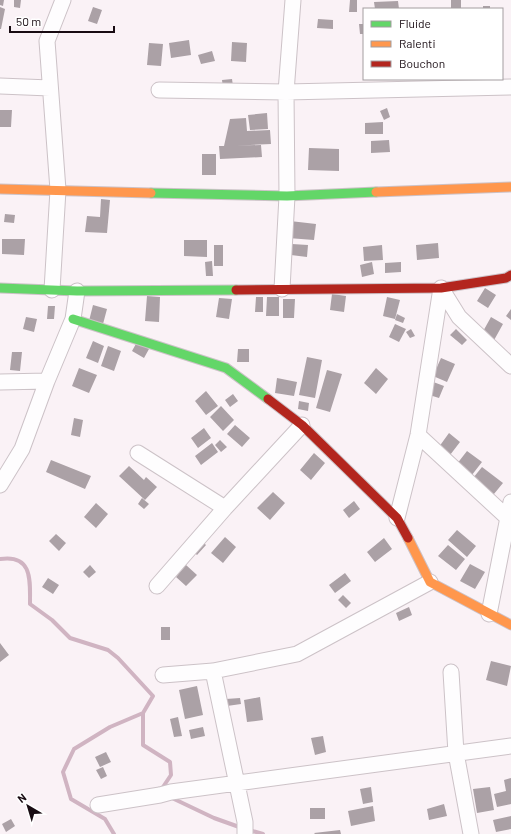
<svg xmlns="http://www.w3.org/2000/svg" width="511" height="834" font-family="Barlow,sans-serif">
  <rect width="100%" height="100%" fill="#faf2f6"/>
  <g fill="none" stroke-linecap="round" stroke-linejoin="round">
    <path stroke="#d0b4c2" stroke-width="4" d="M0 559C33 554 30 581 30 604L52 620 70 638 108 650 118 658 153 696 143 713V745L170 762 171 775 163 787 166 791
      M170 796 172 798 214 818 242 828
      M249 830 263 834
      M114 834 105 819 71 799 63 772 74 749 110 727 143 713"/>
  </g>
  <path fill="#aba1a6" d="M0 0H4L3 6 0 5Z
    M14 0H21L20 8 14 7Z
    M350 0H357V12H349Z
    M451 0H461V9H451Z
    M398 1 399 9H375L374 2Z
    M483 6H490V9H483Z
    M0 7 5 9 1 29H0Z
    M93 7 102 10 97 24 88 21Z
    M318 19 333 20V29L317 28Z
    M359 24H364V34H360Z
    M189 40 191 55 171 58 169 43Z
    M232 42 247 43 246 62 231 61Z
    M149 43 163 44 161 66 147 65Z
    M212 51 215 61 201 64 198 55Z
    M232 79 233 86 223 88 222 80Z
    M387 108 390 117 384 120 380 111Z
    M0 110H12L11 127H0Z
    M267 113 268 129 250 130 248 115Z
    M246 118 247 131 270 130 271 144 224 146 230 119Z
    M383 122V134H365V123Z
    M389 140 390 152 371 153V141Z
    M261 145 262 157 220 159 219 146Z
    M309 148 339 149V171L308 170Z
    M202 154H216V175H202Z
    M101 199 110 200 107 233 85 232 87 216 100 217Z
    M5 214 15 215 14 223 4 222Z
    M290 221 316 224 314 240 288 238Z
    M2 239H25L24 255 2 254Z
    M184 240H207V257L184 256Z
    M438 243 439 258 417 260 416 245Z
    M292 244 308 245 307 257 291 255Z
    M214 245H223V266H214Z
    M382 245 383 260 364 261 363 247Z
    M212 261 213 276H206L205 262Z
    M372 262 374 274 362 277 360 265Z
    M401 262V272L385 273V263Z
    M485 288 496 295 488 308 477 301Z
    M332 294 346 296 344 312 330 310Z
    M147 296 160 297 159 322 145 321Z
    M256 297H263V312H255Z
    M267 297H279V316H266Z
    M387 297 400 300 395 319 383 316Z
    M219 298 232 299 229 319 216 317Z
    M283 299H295L294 318H283Z
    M93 305 107 309 103 324 89 321Z
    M48 306H55L54 319H47Z
    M511 309V320L506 316Z
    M397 314 405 318 403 323 395 320Z
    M26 317 37 319 34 332 23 329Z
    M491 317 503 324 493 342 481 335Z
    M395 324 406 329 399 342 389 337Z
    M411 329 415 336 410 338 406 332Z
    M456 329 467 340 462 345 450 335Z
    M93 341 104 346 98 363 86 358Z
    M137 342 149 349 144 358 132 351Z
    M108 346 121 351 114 371 101 366Z
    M238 349H249V362H237Z
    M12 352H22L20 371 10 370Z
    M307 357 322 360 315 398 299 395Z
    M441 358 455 364 447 382 433 376Z
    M79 368 97 375 89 393 72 386Z
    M376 368 388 379 376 394 364 383Z
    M327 370 342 374 330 412 316 408Z
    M277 378 297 382 294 396 275 393Z
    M428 380 444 386 439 398 423 393Z
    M206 391 218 406 206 415 195 401Z
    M233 394 238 401 230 407 225 400Z
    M299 401 309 403 308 411 298 409Z
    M221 406 234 420 223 431 210 417Z
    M74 418 83 420 80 437 71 435Z
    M235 425 250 438 242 447 227 434Z
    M204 428 211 438 198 448 191 438Z
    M449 433 460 442 447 459 436 451Z
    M220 440 227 447 221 452 215 445Z
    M212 443 218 452 201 465 195 456Z
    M467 451 482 462 468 480 453 469Z
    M314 453 325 463 311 480 300 470Z
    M51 460 91 476 85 489 46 472Z
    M129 466 144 480 146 477 157 487 145 500 119 476Z
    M482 467 503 483 489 500 469 483Z
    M273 492 285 503 270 520 257 508Z
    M142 498 149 504 144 509 138 504Z
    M354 501 360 509 349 518 343 510Z
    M96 503 108 514 96 528 84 517Z
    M457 530 476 546 467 557 448 540Z
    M56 534 66 543 59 551 49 541Z
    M225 537 236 547 223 563 211 553Z
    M199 538 206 545 197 555 190 548Z
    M384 538 392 549 375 562 367 552Z
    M448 545 465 559 456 570 438 556Z
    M470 564 485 572 475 589 460 581Z
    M90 565 96 572 89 578 83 572Z
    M186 565 197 575 186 586 176 577Z
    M345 573 351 581 335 593 329 585Z
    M48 578 59 585 53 594 42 587Z
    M343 595 351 603 346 608 338 600Z
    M409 607 412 615 399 621 396 613Z
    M161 627H170V640H161Z
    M0 643 9 655 0 662Z
    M491 661 511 666 507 686 486 680Z
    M197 686 203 715 185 719 179 690Z
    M260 697 263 720 247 722 244 700Z
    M240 698 241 704 227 706 226 699Z
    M178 717 182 736 174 737 170 719Z
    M203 727 205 736 191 739 189 730Z
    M323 736 326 752 315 755 311 738Z
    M106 752 111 762 100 767 95 757Z
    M103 767 107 776 101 779 96 770Z
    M511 778V804L497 807 494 794 506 791 504 780Z
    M371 787 373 802 363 804 360 789Z
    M490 787 494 810 477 813 473 789Z
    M444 804 447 816 429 820 427 809Z
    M373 806 375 821 351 826 348 811Z
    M310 808H325V819H310Z
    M511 816V829L496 832 493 820Z
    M11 819 15 826 6 832 2 824Z
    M340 830 341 834H315L314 833Z"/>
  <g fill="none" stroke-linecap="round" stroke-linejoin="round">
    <defs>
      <path id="street" d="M0 86 50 88
        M159 90 286 92 511 87
        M441 288 459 317 511 366
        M282 289 287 196 286 92 293 0
        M52 290 58 190 47 41 63 0
        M0 382 47 381
        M418 435 511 521
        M138 453 225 508
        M0 485 22 449 47 381 73 319 77 291
        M397 518 418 435 441 288
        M157 586 225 508 302 425
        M489 614 511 502
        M213 671 245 822V834
        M451 672 456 753 471 834
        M163 675 213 671 297 654 430 582
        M98 805 160 795 171 792 511 746"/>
      <path id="fast" d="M151 193 287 196 376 192
        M0 288 77 291 236 290
        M73 319 226 368 268 399"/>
      <path id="slow" d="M0 189 151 193
        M376 192 511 187
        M408 538 430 582 511 625"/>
      <path id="jam" d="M236 290 441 288 506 278 511 275
        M268 399 302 425 397 518 408 538"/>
    </defs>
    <use href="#street" stroke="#ccc2c7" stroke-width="17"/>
    <use href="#fast" stroke="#ccc2c7" stroke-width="11"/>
    <use href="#slow" stroke="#ccc2c7" stroke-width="11"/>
    <use href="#jam" stroke="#ccc2c7" stroke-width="11"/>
    <use href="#street" stroke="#fefdfe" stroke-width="15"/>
    <use href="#fast" stroke="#63d668" stroke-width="9"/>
    <use href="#slow" stroke="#ff974d" stroke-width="9"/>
    <use href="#jam" stroke="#b3261e" stroke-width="9"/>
  </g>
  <rect x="363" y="8" width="140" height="72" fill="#ffffff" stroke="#a39da0"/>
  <rect x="371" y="21" width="20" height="6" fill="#63d668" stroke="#a39da0"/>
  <text x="399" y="28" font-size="12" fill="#180b12">Fluide</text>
  <rect x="371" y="41" width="20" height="6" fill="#ff974d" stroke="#a39da0"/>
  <text x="399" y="48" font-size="12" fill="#180b12">Ralenti</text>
  <rect x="371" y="61" width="20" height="6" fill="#b3261e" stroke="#a39da0"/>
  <text x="399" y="68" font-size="12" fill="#180b12">Bouchon</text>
  <g transform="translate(28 806) rotate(322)" stroke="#ffffff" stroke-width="3" paint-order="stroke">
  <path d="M0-3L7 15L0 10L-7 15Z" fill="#180b12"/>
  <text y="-6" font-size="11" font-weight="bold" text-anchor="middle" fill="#180b12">N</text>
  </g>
  <path d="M10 26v6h104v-6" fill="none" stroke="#180b12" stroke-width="2"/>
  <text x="16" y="26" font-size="12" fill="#180b12" stroke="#ffffff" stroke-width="3" paint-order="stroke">50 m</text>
</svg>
